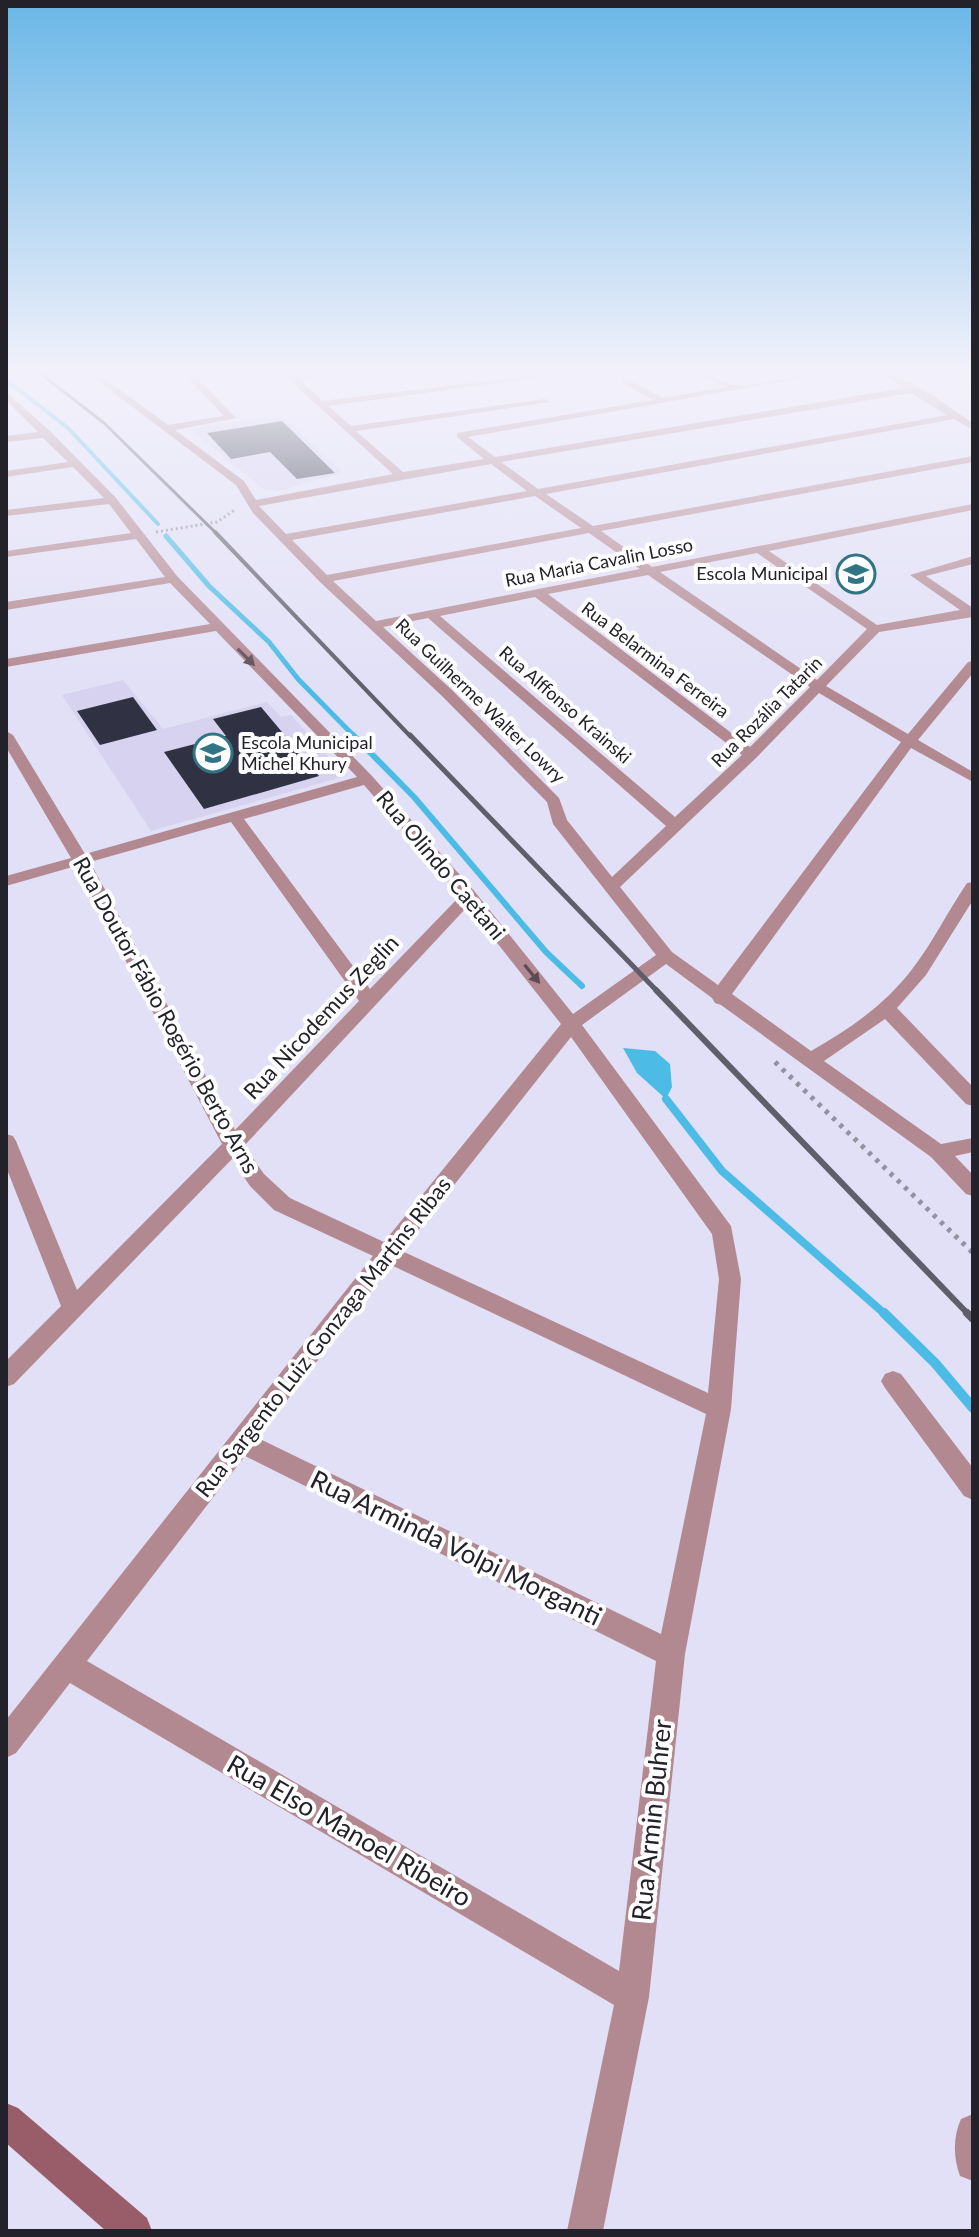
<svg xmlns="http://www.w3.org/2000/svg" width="979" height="2237" font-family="Lato,sans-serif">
  <rect width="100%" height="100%" fill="#e2e0f6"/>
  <path fill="#d6d2f0" d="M281 415 343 473 278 491 265 490 189 429Z
    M123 680 163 729 267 702 281 717 291 715 346 776 151 831 62 695Z"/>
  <path fill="#4cbce6" d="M623 1048 655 1051 670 1064 672 1087 666 1099 637 1073Z"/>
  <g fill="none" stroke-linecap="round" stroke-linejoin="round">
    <path stroke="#4cbce6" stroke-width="4" d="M6 380 68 428 158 524"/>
    <path stroke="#4cbce6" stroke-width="5" d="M166 536 209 586 269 642 298 679 355 737"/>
    <path stroke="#4cbce6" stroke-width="6" d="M353 735 414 797 546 952 582 986"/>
    <path stroke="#4cbce6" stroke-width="8" d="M666 1099 722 1171 886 1315"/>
    <path stroke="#4cbce6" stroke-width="10" d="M884 1313 935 1363 973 1408"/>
  </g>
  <path fill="#303142" d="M282 421 335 473 297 479 270 452 231 459 207 433Z
    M133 697 157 730 100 745 77 711Z
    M261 707 319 776 204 809 164 752 226 736 213 719Z"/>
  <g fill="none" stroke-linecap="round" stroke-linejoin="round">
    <path stroke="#9492a2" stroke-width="3" stroke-dasharray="2 3" stroke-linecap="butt" d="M156 532 217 522 236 509"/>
    <path stroke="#9492a2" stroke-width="5" stroke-dasharray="4 6" stroke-linecap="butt" d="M775 1062 973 1253"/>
    <path fill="#b38991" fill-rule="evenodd" d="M89 374H98L168 425 224 416 184 374H193L236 418 175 430 244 481 256 500 393 474 283 374H334L299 380 323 401 544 374H566L328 406 351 426 545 399 550 402 356 431 403 472 484 459 457 437V433L653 400 621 382 624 377 663 398 725 387 698 374C712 374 721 382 735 385 754 389 799 372 825 374L468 437 495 457 904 388 883 374C907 374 950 408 973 423V430L954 419 546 494 593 526 973 456V462L601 531 652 567 973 504V510L769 551 877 625 960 610 910 575 973 556V564L926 576 973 608V617L879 632 826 686 908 734 968 662 973 661V673L918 740 973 772V782L911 748 732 994 811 1051C850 1029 886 1004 913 968 933 942 948 911 967 883L973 882V900L926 975 897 1008 973 1087V1106L966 1104 885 1019 824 1061 941 1144 973 1138V1152L955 1156 973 1175V1196L966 1194 931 1157 721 1005 715 1003 712 998 666 964 582 1025 731 1226 741 1279 731 1409 685 1654 649 1997 603 2231H567L614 2005 70 1683 16 1753 6 1758V1720L373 1256 274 1210 250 1186 232 1159 14 1384 6 1387V1361L61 1306 6 1167V1134L13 1136 16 1141 77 1290 222 1144 76 866 6 886V876L71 858 6 747V731L13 735 85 854 357 777 216 631 6 667V659L210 624 170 583 6 610V602L165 577 136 539 6 557V551L131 533 109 504 6 516V510L104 498 73 467 6 477V471L68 462 43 438 6 442V436L38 432 6 400V392L51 432 116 498 177 576 372 776 475 892 573 1014 656 955 553 824 547 802 442 696 320 582 253 513 236 485ZM911 393 947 415 538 489 501 462ZM491 464 527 491 286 534 259 506ZM535 496 581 528 327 575 292 540ZM589 533 640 569 376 621 333 581ZM757 553 867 629 817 680 660 572ZM648 575 810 687 750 747 548 594ZM535 597 742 755 675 817 440 616ZM428 618 666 826 612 877 567 820 559 798 452 690 383 627ZM819 693 901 742 718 985 672 952 620 887 756 758ZM364 785 460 896 370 989 244 819ZM231 822 359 1001 235 1130 90 862ZM468 906 561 1024 384 1242 290 1198 264 1174 244 1146ZM571 1037 712 1234 719 1279 708 1393 402 1251ZM391 1265 706 1414 661 1634 258 1438ZM245 1456 656 1661 619 1971 87 1661Z
      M893 1371 901 1374 973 1468V1500L964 1496 885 1388 881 1381 885 1374Z
      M973 2114V2181L960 2176C953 2157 953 2137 961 2119Z"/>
    <path fill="#995d6a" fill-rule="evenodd" d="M6 2103 18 2108 147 2218 152 2231H106L6 2143Z"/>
    <path stroke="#5f5e6a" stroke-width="3" d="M41 374 104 423 217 534"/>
    <path stroke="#5f5e6a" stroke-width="4" d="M215 532 411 737"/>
    <path stroke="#5f5e6a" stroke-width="5" d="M410 735 658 992"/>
    <path stroke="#5f5e6a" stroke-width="6" d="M656 990 969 1315"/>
    <path stroke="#5f5e6a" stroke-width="8" d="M967 1313 973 1319"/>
  </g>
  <defs><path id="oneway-solid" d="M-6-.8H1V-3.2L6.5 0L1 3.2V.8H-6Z" transform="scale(2)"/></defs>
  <g fill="#5d4b53">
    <use href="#oneway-solid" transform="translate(246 657) rotate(45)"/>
    <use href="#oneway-solid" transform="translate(532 974) rotate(51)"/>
  </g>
  <linearGradient id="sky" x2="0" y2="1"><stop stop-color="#69b7e7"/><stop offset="0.54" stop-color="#f2f1fb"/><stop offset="1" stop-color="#f2f1fb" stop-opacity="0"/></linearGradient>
  <rect width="979" height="687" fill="url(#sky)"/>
  <defs>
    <symbol id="school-ring" viewBox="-11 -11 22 22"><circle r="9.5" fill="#fff" stroke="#317585" stroke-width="1.5"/><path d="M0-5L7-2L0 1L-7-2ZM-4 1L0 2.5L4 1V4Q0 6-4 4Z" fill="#317585"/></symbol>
  </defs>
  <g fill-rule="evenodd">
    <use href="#school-ring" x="834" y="552" width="44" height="44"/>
    <use href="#school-ring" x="191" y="731" width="44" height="44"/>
  </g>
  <g text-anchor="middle" stroke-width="8" stroke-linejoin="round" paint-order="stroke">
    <g font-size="18" fill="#23222a" stroke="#fff">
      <text transform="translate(599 563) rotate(-11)" y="6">Rua Maria Cavalin Losso</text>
      <text transform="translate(655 660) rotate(37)" y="6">Rua Belarmina Ferreira</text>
      <text transform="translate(480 701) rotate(44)" y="6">Rua Guilherme Walter Lowry</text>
      <text transform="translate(565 705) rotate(41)" y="6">Rua Alffonso Krainski</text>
      <text transform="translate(767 712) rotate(-45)" y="6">Rua Rozália Tatarin</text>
    </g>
    <g font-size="18" fill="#23222a" stroke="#fff" text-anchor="end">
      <text x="828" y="580">Escola Municipal</text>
      <text x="241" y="749" text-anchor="start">Escola Municipal<tspan x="241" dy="21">Michel Khury</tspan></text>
    </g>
    <g font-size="22" fill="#23222a" stroke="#fff">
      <text transform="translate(441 865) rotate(50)" y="8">Rua Olindo Caetani</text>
      <text transform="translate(166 1015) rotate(61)" y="8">Rua Doutor Fábio Rogério Berto Arns</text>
      <text transform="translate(321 1017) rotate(-47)" y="8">Rua Nicodemus Zeglin</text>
      <text transform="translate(323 1337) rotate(-52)" y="8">Rua Sargento Luiz Gonzaga Martins Ribas</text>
    </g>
    <g font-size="26" fill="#23222a" stroke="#fff">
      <text transform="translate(456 1548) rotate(26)" y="9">Rua Arminda Volpi Morganti</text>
      <text transform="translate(652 1820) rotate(-84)" y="9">Rua Armin Buhrer</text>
      <text transform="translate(349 1831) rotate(30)" y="9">Rua Elso Manoel Ribeiro</text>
    </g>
  </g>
  <rect width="979" height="2237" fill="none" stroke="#23222a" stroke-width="16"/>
</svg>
